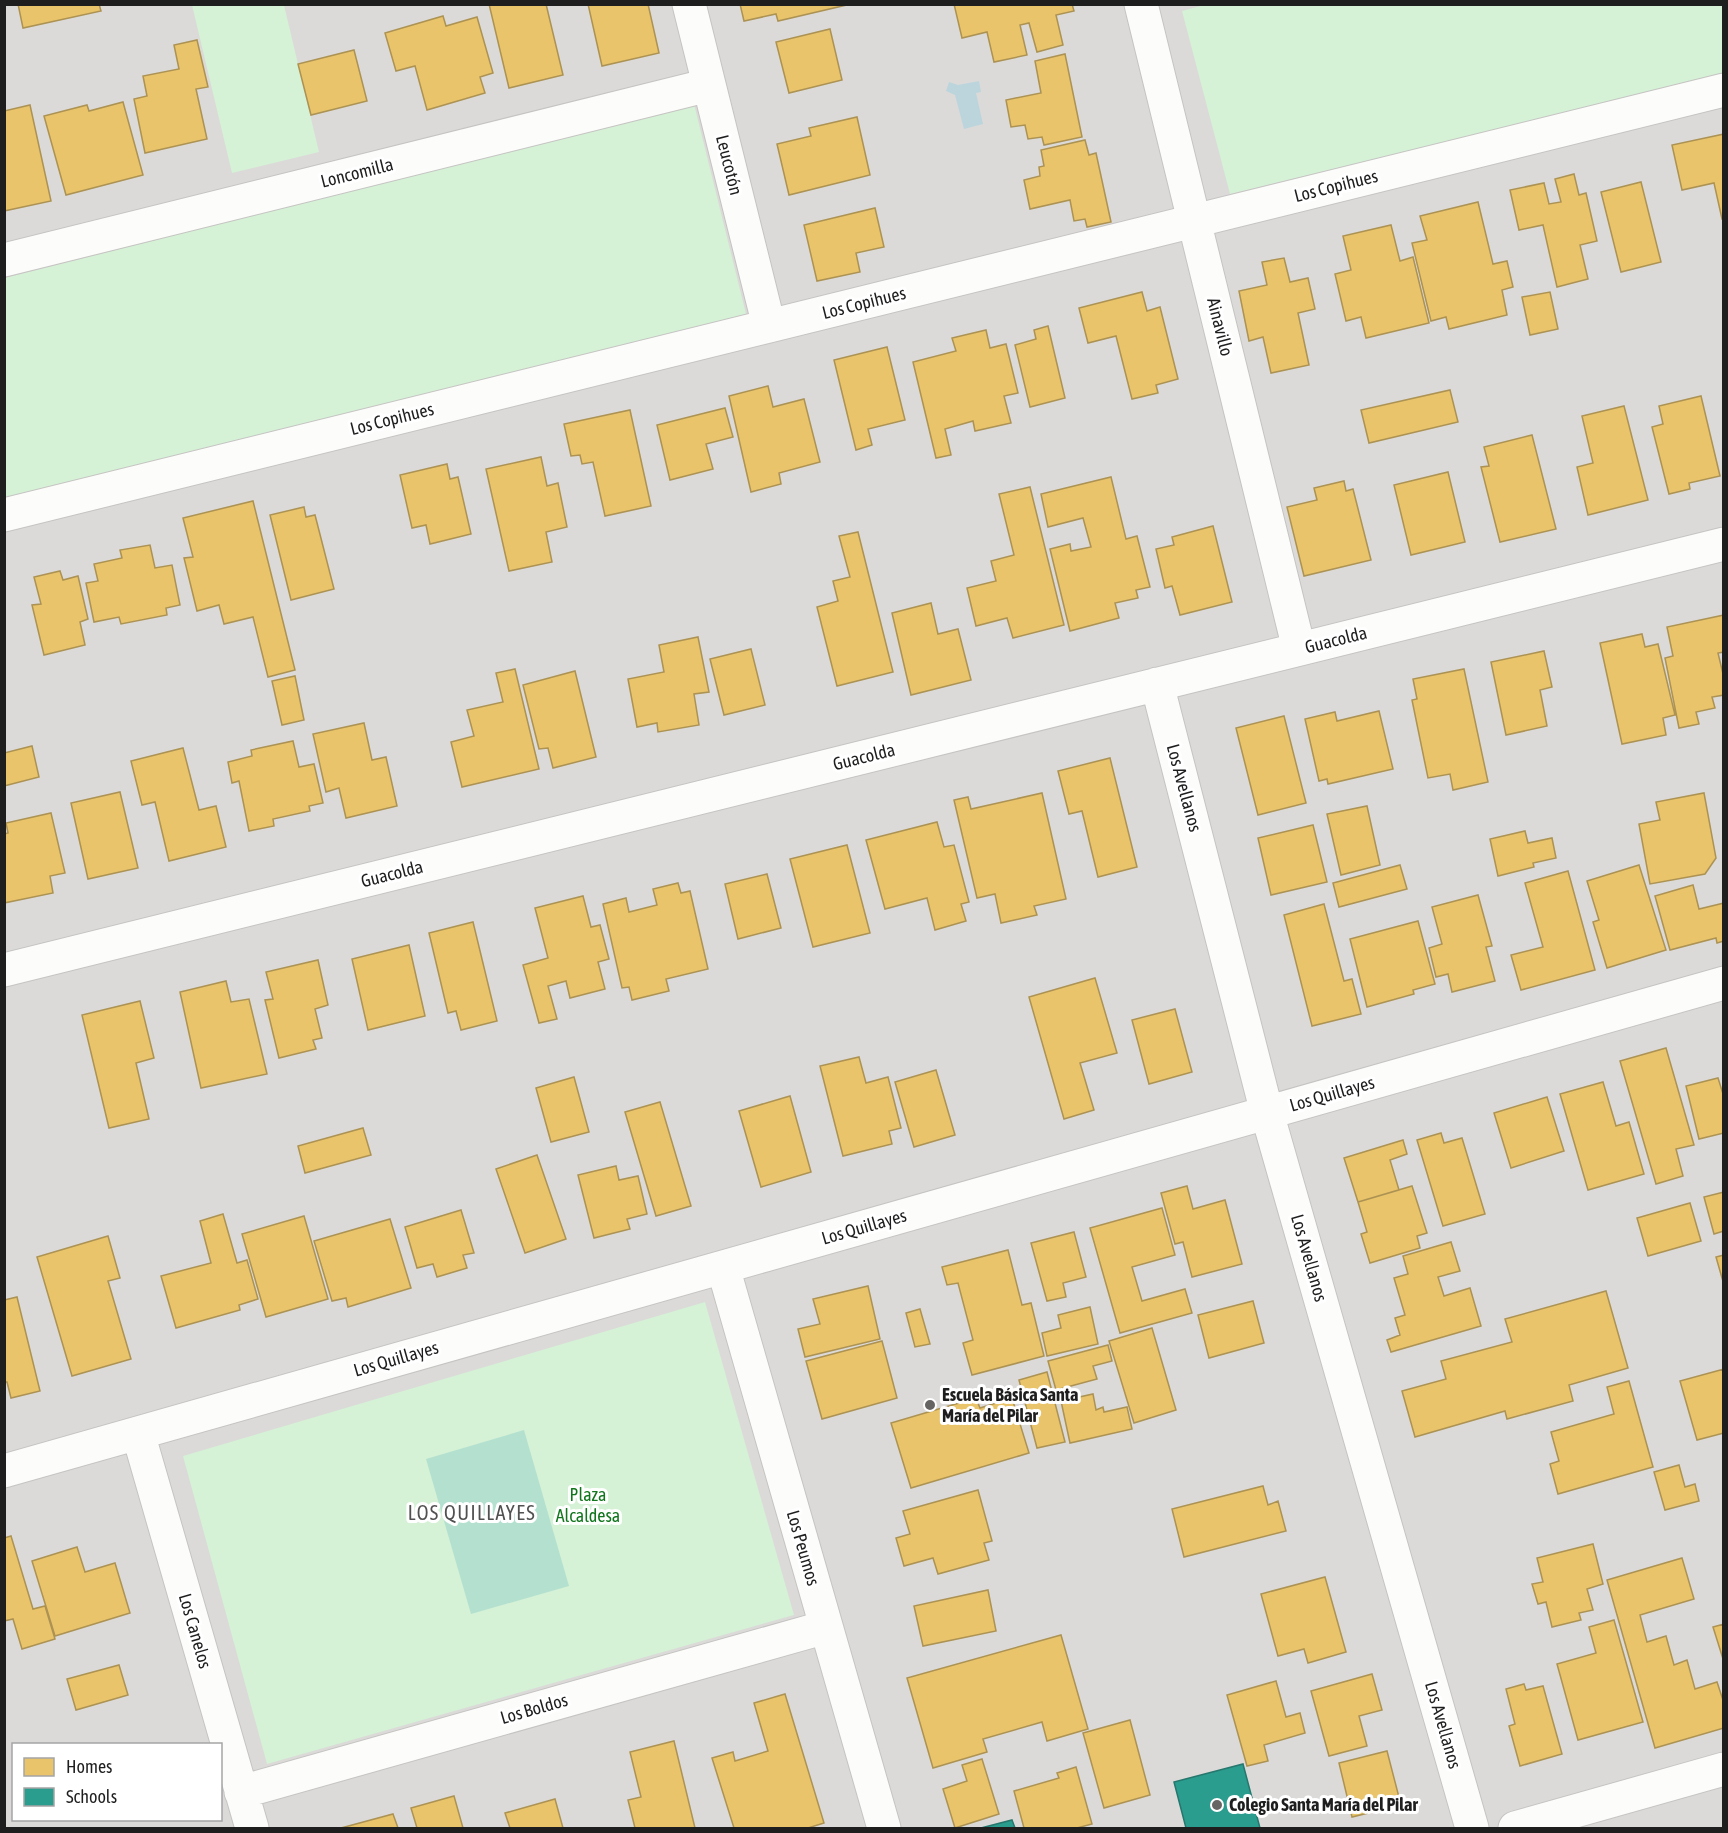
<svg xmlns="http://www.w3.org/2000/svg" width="1728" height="1833" font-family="'Asap Condensed',sans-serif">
  <rect width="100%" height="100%" fill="#eceae6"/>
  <path fill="#dbdad8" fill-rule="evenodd" d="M5 5H1723V1828H5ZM14 1744H220V1820H14Z"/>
  <path fill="#d5f1d6" d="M1208 4 1723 5V75L1230 194 1182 11Z
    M192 5H284L319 152 232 173Z
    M694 104 746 314 5 501V278Z
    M705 1302 794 1615 267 1764 183 1456Z"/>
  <path fill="#b4e1cf" d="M524 1430 569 1586 471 1614 426 1459Z"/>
  <path fill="#bcd5dd" d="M979 81 981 92 976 93 983 124 964 129 955 95 946 91 949 82 958 85Z"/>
  <path fill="#e9c46a" stroke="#ac9253" stroke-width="1.5" d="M18 4H99L101 11 23 28Z
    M489 4H546L563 75 509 88Z
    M588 4H648L659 53 602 66Z
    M740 4H851L778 21 776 14 744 21Z
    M954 4H1072L1074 11 1056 15 1063 45 1037 52 1029 23 1020 25 1027 55 994 62 987 32 962 38Z
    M443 16 446 26 477 17 493 73 480 77 485 93 427 110 415 66 396 71 385 33Z
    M830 29 842 80 789 93 776 42Z
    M197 40 208 87 196 89 207 139 145 153 134 99 147 96 143 76 179 69 174 45Z
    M354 50 367 101 311 115 298 64Z
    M1065 54 1082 137 1044 145 1042 137 1028 139 1025 125 1011 127 1006 100 1041 93 1035 61Z
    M123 102 143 175 66 195 44 116 87 105 89 111Z
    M30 105 51 201 4 211V111Z
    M857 117 870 175 789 195 777 144 811 136 809 128Z
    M1724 134V218L1722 219 1714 183 1682 190 1672 145Z
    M1085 140 1089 155 1096 153 1111 222 1087 227 1085 219 1074 221 1070 200 1030 209 1024 180 1040 176 1039 167 1044 166 1041 150Z
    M1574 174 1579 195 1586 193 1597 241 1580 245 1588 279 1557 287 1543 225 1519 230 1510 190 1544 183 1549 204 1561 202 1555 179Z
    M1641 182 1661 262 1621 272 1601 192Z
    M1478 202 1493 264 1507 261 1513 287 1502 290 1507 315 1449 329 1446 317 1431 321 1412 243 1427 240 1420 216Z
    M875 208 884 247 856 253 860 272 817 281 804 225Z
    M1391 225 1400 261 1413 257 1429 323 1366 338 1361 317 1346 321 1335 274 1351 270 1343 236Z
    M1284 258 1290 282 1308 278 1315 309 1298 313 1309 365 1271 373 1263 337 1249 341 1239 291 1267 285 1262 262Z
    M1142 292 1147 311 1160 307 1178 379 1156 385 1158 393 1132 399 1116 336 1088 343 1079 308Z
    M1550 292 1558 329 1530 335 1522 297Z
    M1048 326 1065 398 1030 407 1015 345 1036 339 1034 330Z
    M986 330 990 348 1006 344 1018 393 1004 396 1011 423 975 431 973 421 945 429 951 455 936 458 913 362 956 351 952 338Z
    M887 347 905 420 868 429 872 445 856 450 834 360Z
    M768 386 773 407 804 399 820 462 779 473 781 484 751 492 729 396Z
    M1450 390 1458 422 1369 443 1361 410Z
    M1701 396 1720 476 1689 483 1690 489 1669 494 1652 427 1663 424 1659 406Z
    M1624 406 1648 500 1588 515 1577 467 1593 463 1582 416Z
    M725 408 733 437 706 444 713 469 670 480 657 425Z
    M630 410 651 506 605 516 593 462 582 464 580 455 571 456 564 424Z
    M1532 435 1556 529 1500 542 1481 467 1489 466 1484 447Z
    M541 457 547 486 558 483 567 527 546 532 552 562 509 571 486 469Z
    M447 464 450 479 458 477 471 534 430 544 426 525 412 528 400 475Z
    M1448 472 1465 542 1411 555 1394 485Z
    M1111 477 1126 539 1137 536 1150 587 1136 590 1138 598 1115 603 1119 618 1070 631 1050 549 1070 544 1071 551 1091 547 1083 518 1048 527 1041 494Z
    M1344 481 1346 491 1353 489 1371 560 1304 576 1287 507 1317 500 1314 488Z
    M1030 487 1064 625 1013 638 1007 618 976 626 967 588 996 581 991 561 1014 555 999 494Z
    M253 501 295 670 268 677 253 617 224 624 219 605 197 611 184 558 193 557 183 518Z
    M304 507 306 517 315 515 334 589 291 600 270 515Z
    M1213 526 1232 602 1180 615 1172 586 1165 588 1156 549 1174 545 1172 537Z
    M858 532 893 672 837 686 817 607 838 601 833 581 850 577 839 536Z
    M150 545 155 568 172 565 180 605 166 608 167 615 121 624 119 617 94 622 86 583 98 581 94 564 122 558 120 550Z
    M60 571 63 580 78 576 88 619 80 622 85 645 44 655 32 605 41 604 34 577Z
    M931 603 938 634 958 629 971 680 911 695 892 613Z
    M1724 615V652L1718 653 1724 678V695L1712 697 1715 708 1696 712 1699 724 1679 728 1665 658 1673 656 1667 627Z
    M1642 634 1645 647 1658 644 1675 715 1663 718 1666 735 1622 744 1600 643Z
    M698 637 709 692 694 694 699 725 658 732 657 723 637 727 628 679 664 672 659 645Z
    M751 649 765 705 724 715 710 659Z
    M1544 651 1552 687 1540 690 1547 726 1506 735 1491 662Z
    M515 669 539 769 462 787 451 742 474 736 467 710 503 702 496 673Z
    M1464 669 1488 782 1453 790 1450 774 1428 778 1412 700 1417 699 1413 679Z
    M575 671 596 757 553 768 548 748 539 749 523 685Z
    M295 676 304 720 282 725 272 681Z
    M1379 711 1393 769 1328 784 1327 779 1319 781 1305 719 1335 712 1337 721Z
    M1284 716 1306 803 1258 815 1236 728Z
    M364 723 372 760 386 757 397 806 346 818 339 788 326 792 313 734Z
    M293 741 299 767 314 764 323 803 309 806 310 811 273 819 274 826 249 831 239 781 232 783 228 762 252 756 251 750Z
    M32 746 39 777 4 786V753Z
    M183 748 199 810 216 806 226 847 169 861 155 802 142 805 131 761Z
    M1110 758 1137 867 1098 877 1082 811 1069 814 1058 771Z
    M120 792 138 868 88 879 71 803Z
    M1042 793 1066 899 1034 906 1037 915 1001 923 995 894 977 898 954 800 968 797 971 809Z
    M1704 793 1716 858 1705 874 1650 884 1639 824 1660 820 1656 802Z
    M1367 806 1380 865 1341 875 1327 814Z
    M51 813 65 873 50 876 53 893 4 903V834L8 833 6 823Z
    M937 822 944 847 954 845 969 902 961 904 966 921 935 930 927 898 885 909 866 840Z
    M1313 825 1327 882 1271 895 1258 838Z
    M1525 831 1528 843 1552 838 1556 858 1533 863 1534 867 1498 876 1490 839Z
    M847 845 870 933 813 947 790 859Z
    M1400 865 1407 889 1339 907 1333 883Z
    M1639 865 1666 950 1607 968 1593 922 1599 920 1587 881Z
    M1568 871 1595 970 1521 990 1511 955 1543 947 1525 883Z
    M767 874 781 928 738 939 725 884Z
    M678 883 681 893 690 891 708 969 666 979 669 991 632 1000 629 987 622 988 603 904 626 898 629 912 657 905 653 889Z
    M1693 885 1699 909 1724 903V941L1717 943 1716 938 1670 950 1655 896Z
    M1478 895 1492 946 1486 947 1495 981 1452 992 1448 974 1436 977 1429 948 1442 944 1432 907Z
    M583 896 591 927 600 925 609 959 598 962 605 989 570 998 566 981 548 986 557 1019 539 1023 523 965 548 958 535 908Z
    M1324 904 1344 981 1352 979 1361 1014 1312 1026 1284 915Z
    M1418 921 1435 984 1413 990 1414 994 1367 1007 1350 939Z
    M473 922 497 1021 461 1030 456 1011 448 1013 429 933Z
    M409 945 425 1016 368 1030 352 959Z
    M318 960 328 1005 315 1009 322 1038 313 1040 316 1049 279 1058 265 1000 273 999 266 972Z
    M1095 978 1117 1053 1080 1063 1094 1110 1064 1119 1029 997Z
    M226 981 231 1002 249 999 267 1074 201 1088 180 992Z
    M140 1001 154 1058 136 1063 149 1119 109 1128 82 1015Z
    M1175 1009 1192 1072 1149 1084 1132 1020Z
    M1666 1048 1694 1145 1676 1149 1683 1176 1656 1184 1620 1061Z
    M859 1057 866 1083 888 1077 901 1128 889 1131 892 1144 843 1156 820 1066Z
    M936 1070 955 1135 914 1147 895 1082Z
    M574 1077 589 1132 551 1142 536 1088Z
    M1718 1078 1724 1097V1133L1699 1139 1686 1086Z
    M1603 1082 1616 1126 1629 1122 1644 1174 1588 1190 1560 1094Z
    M790 1096 811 1172 761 1187 739 1111Z
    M1547 1097 1564 1151 1511 1168 1494 1113Z
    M660 1102 691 1206 656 1216 625 1112Z
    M363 1128 371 1155 305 1173 298 1146Z
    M1441 1133 1444 1143 1462 1138 1485 1214 1443 1226 1417 1140Z
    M1403 1140 1407 1154 1390 1160 1399 1190 1358 1202 1344 1158Z
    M537 1155 566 1239 525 1253 496 1169Z
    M616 1166 619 1180 638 1176 647 1214 627 1219 630 1229 594 1238 578 1175Z
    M1187 1186 1193 1209 1225 1200 1242 1264 1192 1277 1183 1242 1175 1244 1161 1193Z
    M1412 1186 1427 1233 1417 1236 1420 1248 1370 1263 1361 1234 1367 1232 1358 1202Z
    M1724 1192V1231L1714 1234 1704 1197Z
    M1690 1203 1701 1241 1648 1256 1637 1218Z
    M1162 1208 1175 1255 1132 1267 1142 1301 1185 1289 1192 1313 1120 1333 1090 1228Z
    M461 1210 474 1253 463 1255 467 1268 437 1277 433 1264 417 1268 405 1227Z
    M223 1214 237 1263 247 1260 258 1299 239 1305 240 1310 176 1328 161 1276 211 1263 200 1221Z
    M304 1216 328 1299 266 1317 242 1234Z
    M390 1219 411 1288 348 1307 346 1298 332 1301 314 1241Z
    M1074 1232 1086 1277 1063 1283 1066 1297 1047 1301 1031 1243Z
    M108 1236 120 1278 108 1281 131 1359 72 1376 37 1257Z
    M1451 1242 1460 1271 1438 1277 1444 1296 1470 1288 1481 1326 1391 1352 1387 1340 1400 1335 1395 1318 1405 1315 1394 1278 1408 1274 1403 1256Z
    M1008 1250 1022 1305 1031 1303 1044 1356 972 1375 963 1343 973 1340 958 1283 947 1285 942 1267Z
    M1724 1255V1285L1716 1257Z
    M868 1286 880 1339 805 1357 798 1329 820 1324 813 1299Z
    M1606 1291 1628 1368 1569 1385 1573 1401 1507 1419 1505 1411 1415 1437 1402 1391 1446 1379 1441 1361 1512 1342 1505 1319Z
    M17 1297 40 1391 11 1398 7 1382H4V1300Z
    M1253 1301 1264 1343 1209 1358 1198 1315Z
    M1090 1307 1098 1344 1047 1356 1042 1333 1061 1328 1058 1315Z
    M920 1309 930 1344 915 1347 906 1313Z
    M1152 1328 1176 1410 1134 1423 1109 1341Z
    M882 1341 897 1398 822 1419 806 1361Z
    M1108 1345 1112 1361 1093 1366 1097 1379 1056 1390 1048 1361Z
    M1724 1369V1433L1697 1440 1680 1381Z
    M1047 1372 1065 1442 1037 1448 1019 1380Z
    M1629 1381 1653 1467 1558 1494 1550 1464 1559 1461 1551 1432 1614 1414 1607 1387Z
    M1093 1394 1096 1410 1103 1407 1104 1412 1127 1407 1132 1429 1070 1443 1061 1401Z
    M976 1398 980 1408 1012 1398 1029 1453 911 1488 891 1423Z
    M1679 1465 1685 1487 1695 1484 1699 1501 1665 1510 1654 1472Z
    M1263 1486 1268 1505 1278 1501 1286 1531 1184 1557 1172 1509Z
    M978 1490 992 1541 984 1543 989 1560 938 1574 933 1558 904 1566 896 1538 910 1534 903 1511Z
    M11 1536 33 1609 45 1606 55 1639 22 1649 13 1619 4 1621V1538Z
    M1593 1544 1603 1584 1587 1589 1593 1610 1579 1613 1581 1620 1552 1627 1546 1602 1538 1604 1532 1584 1543 1582 1537 1558Z
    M77 1547 85 1572 115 1563 130 1613 55 1636 32 1561Z
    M1682 1558 1694 1599 1640 1615 1647 1642 1666 1636 1674 1665 1687 1660 1695 1689 1717 1682 1724 1703V1728L1655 1748 1607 1580Z
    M1325 1577 1346 1652 1308 1663 1304 1649 1278 1656 1261 1594Z
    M988 1590 996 1631 923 1646 914 1606Z
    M1614 1620 1643 1722 1578 1740 1557 1664 1596 1653 1589 1627Z
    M1724 1624V1662L1713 1627Z
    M1061 1635 1088 1729 1047 1741 1042 1722 983 1739 987 1752 933 1768 907 1678Z
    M119 1665 128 1695 76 1710 67 1679Z
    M1372 1674 1382 1710 1359 1716 1367 1746 1329 1756 1311 1691Z
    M1276 1681 1286 1717 1300 1713 1305 1733 1264 1745 1268 1761 1247 1766 1227 1695Z
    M1524 1684 1526 1690 1543 1686 1562 1754 1520 1766 1509 1726 1515 1724 1506 1689Z
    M785 1694 824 1823 808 1828H734L712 1758 733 1752 735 1761 768 1751 754 1703Z
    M1130 1720 1150 1795 1104 1808 1083 1733Z
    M674 1741 695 1828H635L628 1800 641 1797 630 1752Z
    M1387 1751 1401 1805 1352 1817 1339 1763Z
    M982 1759 999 1814 955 1828 943 1789 967 1781 962 1765Z
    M1076 1767 1092 1824 1077 1828H1024L1014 1791 1059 1778 1057 1773Z
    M454 1796 463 1828H417L411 1808Z
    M555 1799 563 1828H510L505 1813Z
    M393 1814 398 1828H341Z"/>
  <path fill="#2a9d8f" stroke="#26776d" stroke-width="1.5" d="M1243 1764 1260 1828H1186L1174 1782Z
    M1012 1820 1015 1828H981Z"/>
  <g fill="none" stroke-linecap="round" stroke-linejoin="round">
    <defs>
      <path id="minor" d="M689 4 769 326
        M1141 4 1299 649
        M4 260 709 85
        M4 515 1724 90
        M1157 684 1267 1113 1472 1828
        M4 970 1724 544
        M723 1267 884 1828
        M138 1433 252 1828
        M4 1471 1724 983
        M241 1792 826 1627
        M1515 1828 1724 1769"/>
    </defs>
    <use href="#minor" stroke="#c5c4c2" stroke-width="35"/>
    <use href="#minor" stroke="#fcfcfb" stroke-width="33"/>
  </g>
  <g fill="#666564" stroke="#fff" stroke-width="2">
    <circle cx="930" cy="1405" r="6"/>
    <circle cx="1217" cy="1805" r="6"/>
  </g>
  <g text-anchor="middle" stroke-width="6" stroke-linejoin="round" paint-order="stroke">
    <g font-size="18" fill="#1e1e1e" stroke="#fff">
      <text transform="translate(729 165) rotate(76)" y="6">Leucotón</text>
      <text transform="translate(357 173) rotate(-14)" y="6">Loncomilla</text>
      <text transform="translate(1336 186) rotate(-14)" y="6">Los Copihues</text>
      <text transform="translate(864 303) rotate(-14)" y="6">Los Copihues</text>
      <text transform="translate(1220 327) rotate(76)" y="6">Ainavillo</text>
      <text transform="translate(392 419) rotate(-14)" y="6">Los Copihues</text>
      <text transform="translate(1336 640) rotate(-14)" y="6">Guacolda</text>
      <text transform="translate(864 757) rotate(-14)" y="6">Guacolda</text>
      <text transform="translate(1184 788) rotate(75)" y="6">Los Avellanos</text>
      <text transform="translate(392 874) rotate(-14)" y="6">Guacolda</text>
      <text transform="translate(1332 1094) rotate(-16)" y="6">Los Quillayes</text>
      <text transform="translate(864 1227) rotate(-16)" y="6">Los Quillayes</text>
      <text transform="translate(1309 1258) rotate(74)" y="6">Los Avellanos</text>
      <text transform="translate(396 1359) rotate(-16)" y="6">Los Quillayes</text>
      <text transform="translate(803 1548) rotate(74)" y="6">Los Peumos</text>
      <text transform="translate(195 1631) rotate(74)" y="6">Los Canelos</text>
      <text transform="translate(534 1709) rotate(-16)" y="6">Los Boldos</text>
      <text transform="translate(1443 1725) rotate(74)" y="6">Los Avellanos</text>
    </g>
    <g font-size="18" font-weight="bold" fill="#1e1e1e" stroke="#fff" text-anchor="start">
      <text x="942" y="1401">Escuela Básica Santa<tspan x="942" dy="21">María del Pilar</tspan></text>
      <text x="1229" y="1811">Colegio Santa María del Pilar</text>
    </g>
    <g font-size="18" fill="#11761d" stroke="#fff">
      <text x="588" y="1501">Plaza<tspan x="588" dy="21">Alcaldesa</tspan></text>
    </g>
    <g font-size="20" letter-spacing="1.5" fill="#515151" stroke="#fff">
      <text x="472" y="1520">LOS QUILLAYES</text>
    </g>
  </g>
  <rect width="1728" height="1833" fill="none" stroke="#1e1e1e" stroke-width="12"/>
  <rect x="12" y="1743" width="210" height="78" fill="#ffffff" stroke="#a5a5a5" stroke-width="1.5"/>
  <rect x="24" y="1758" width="30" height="18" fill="#e9c46a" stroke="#a5a5a5" stroke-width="1.5"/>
  <text x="66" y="1773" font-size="18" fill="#1e1e1e">Homes</text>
  <rect x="24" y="1788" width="30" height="18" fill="#2a9d8f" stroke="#a5a5a5" stroke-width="1.5"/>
  <text x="66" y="1803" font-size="18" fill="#1e1e1e">Schools</text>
</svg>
